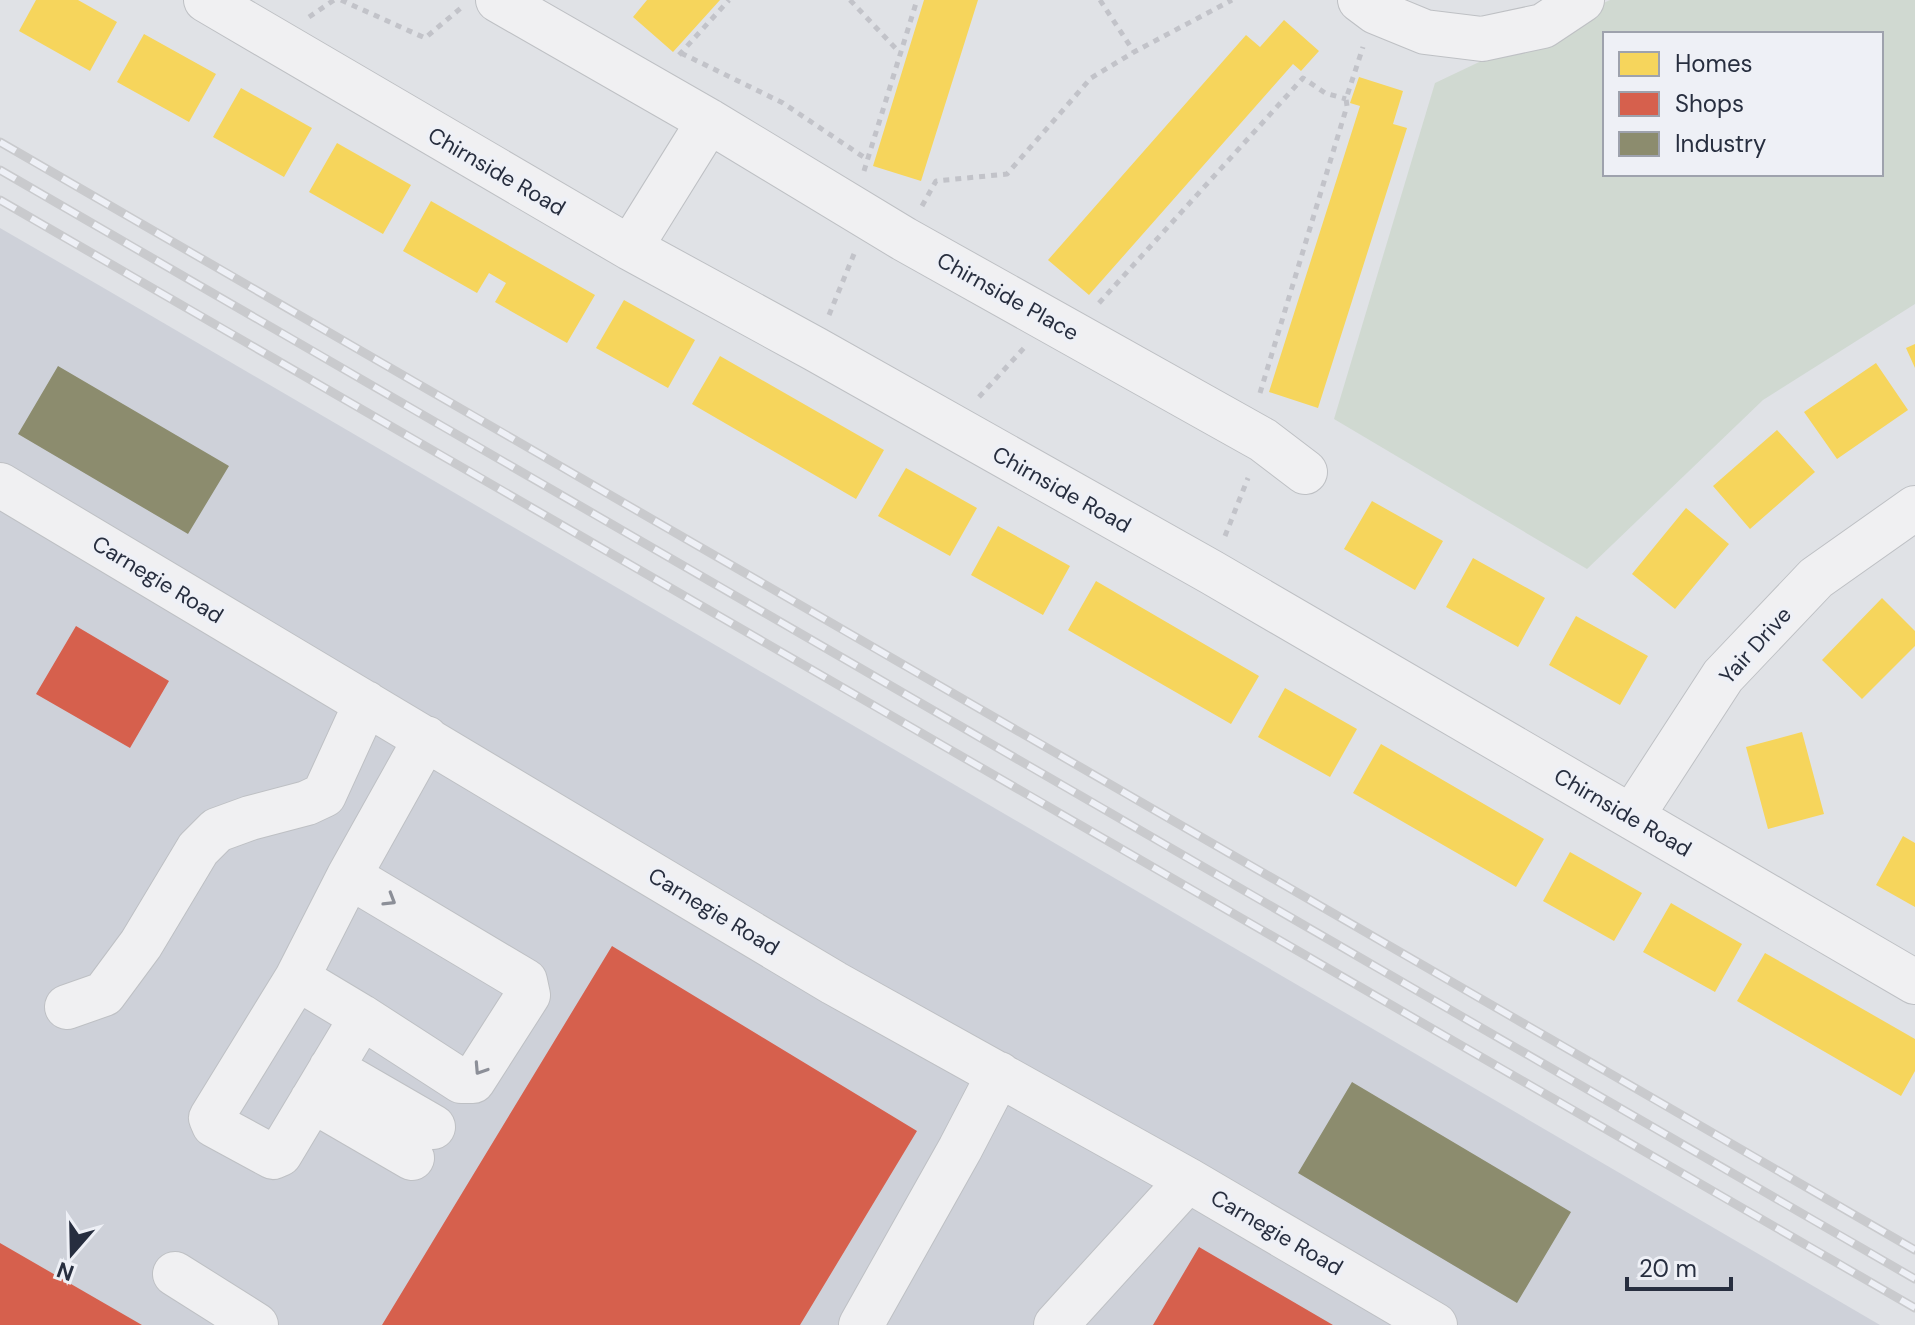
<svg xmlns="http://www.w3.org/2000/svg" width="1915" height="1325" font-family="'DM Sans',sans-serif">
  <rect width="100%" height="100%" fill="#e0e2e6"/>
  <path fill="#ced1d9" d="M0 228 102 287 1880 1325H0Z"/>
  <path fill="#d0d9d1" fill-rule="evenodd" d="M1610 0H1915V304L1763 400 1587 569 1334 419 1435 83ZM1605 34H1881V174H1605Z"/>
  <path fill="#f6d55c" d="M36 0H78L117 22 90 71 19 31Z
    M647 0H720L673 52 633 17Z
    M924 0H978L921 181 873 166Z
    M1284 20 1319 51 1301 71 1293 64 1089 295 1048 260 1246 35 1260 47Z
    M144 34 216 74 189 122 117 82Z
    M1359 77 1403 91 1393 124 1407 128 1318 408 1269 392 1360 106 1350 103Z
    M241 88 312 128 284 177 213 137Z
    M337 143 411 185 383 234 309 192Z
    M431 201 595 295 567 343 495 302 506 283 489 273 477 293 403 251Z
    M624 300 695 340 668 388 596 348Z
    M1915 344V368L1906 348Z
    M720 356 884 450 856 499 692 404Z
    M1876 363 1908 410 1837 459 1804 412Z
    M1777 430 1815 472 1750 529 1713 486Z
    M906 468 977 508 950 556 878 516Z
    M1372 501 1443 541 1415 590 1344 549Z
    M1686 508 1729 544 1675 609 1632 574Z
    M998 526 1070 566 1043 615 971 575Z
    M1473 558 1545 598 1518 647 1446 607Z
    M1096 581 1259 676 1231 724 1068 630Z
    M1882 598 1915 631V646L1862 699 1822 660Z
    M1576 616 1648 656 1620 705 1549 665Z
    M1285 688 1357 729 1330 777 1258 737Z
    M1802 732 1824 814 1768 829 1746 747Z
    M1381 744 1544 839 1516 887 1353 793Z
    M1903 836 1915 843V907L1876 885Z
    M1570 852 1642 893 1614 941 1543 901Z
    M1671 903 1742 944 1715 992 1643 952Z
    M1765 953 1915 1039V1071L1901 1096 1737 1001Z"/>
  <path fill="#d6604d" d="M76 626 169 681 130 748 36 694Z
    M612 946 917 1131 800 1325H382Z
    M0 1243 142 1325H0Z
    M1199 1247 1333 1325H1153Z"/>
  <path fill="#8c8c6e" d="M58 366 229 466 188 534 18 434Z
    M1352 1082 1571 1212 1517 1303 1298 1173Z"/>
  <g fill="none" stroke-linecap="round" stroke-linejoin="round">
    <defs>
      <path id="minor" d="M206 0 630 248 815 349 1211 572 1915 982
        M498 0 709 121 904 239 1263 440 1305 472
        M1360 0 1376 12 1425 32 1482 39 1543 26 1582 0
        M630 248 709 121
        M0 485 834 983 1188 1180 1435 1325
        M1632 816 1723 676 1816 578 1915 508
        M349 876 426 738
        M297 978 362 1017 461 1081H473L528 995 525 981 349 876 297 978 211 1118 214 1125 273 1157 280 1154 362 1017
        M67 1007 104 994 141 944 198 849 217 830 250 818 307 803 324 795 366 703
        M331 1068 433 1127
        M312 1100 412 1158
        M175 1274 256 1325
        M861 1325 960 1149 999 1074
        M1056 1325 1188 1180"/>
    </defs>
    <use href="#minor" stroke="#bec0c4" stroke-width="46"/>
    <path stroke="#c2c3c9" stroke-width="5" stroke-dasharray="6 6" stroke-linecap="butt" d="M341 0 425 38 461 8
      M850 0 901 54
      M1100 0 1134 52
      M309 17 334 0
      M681 53 783 103 868 160
      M679 55 729 0
      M864 171 917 0
      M922 206 936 181 1007 174 1091 78 1134 52 1232 0
      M1099 303 1303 78 1325 93 1346 99
      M829 315 854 254
      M1260 393 1347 106 1346 99 1363 47
      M979 397 1024 348
      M1225 536 1248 478"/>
    <use href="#minor" stroke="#f0f0f2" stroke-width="44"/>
    <defs>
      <path id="rail" d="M0 142 1915 1250
        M0 170 1915 1279
        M0 200 1915 1308"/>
    </defs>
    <use href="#rail" stroke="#c9cacd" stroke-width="9"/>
    <use href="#rail" stroke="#eef0f6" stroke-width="6" stroke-dasharray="18" stroke-linecap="butt"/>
  </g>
  <defs><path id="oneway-chevron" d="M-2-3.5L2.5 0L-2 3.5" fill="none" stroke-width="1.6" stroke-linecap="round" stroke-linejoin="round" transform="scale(2)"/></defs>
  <g stroke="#8c8f98">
    <use href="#oneway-chevron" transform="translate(390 900) rotate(31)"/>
    <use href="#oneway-chevron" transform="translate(480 1069) rotate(123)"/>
  </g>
  <g text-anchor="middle" stroke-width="8" stroke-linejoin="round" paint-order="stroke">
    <g font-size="22" fill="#272e3f" stroke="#eef0f6">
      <text transform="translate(497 171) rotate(30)" y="8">Chirnside Road</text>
      <text transform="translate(1008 296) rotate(29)" y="8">Chirnside Place</text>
      <text transform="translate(1062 489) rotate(29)" y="8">Chirnside Road</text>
      <text transform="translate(158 579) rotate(31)" y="8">Carnegie Road</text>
      <text transform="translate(1755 645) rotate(-48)" y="8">Yair Drive</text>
      <text transform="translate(1623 812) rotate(30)" y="8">Chirnside Road</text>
      <text transform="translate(714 911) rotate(31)" y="8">Carnegie Road</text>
      <text transform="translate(1277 1232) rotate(30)" y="8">Carnegie Road</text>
    </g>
  </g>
  <rect x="1603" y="32" width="280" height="144" fill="#eef0f6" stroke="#9ea2ad" stroke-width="2"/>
  <rect x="1619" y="52" width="40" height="24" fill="#f6d55c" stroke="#9ea2ad" stroke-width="2"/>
  <text x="1675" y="72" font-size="24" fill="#272e3f">Homes</text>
  <rect x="1619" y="92" width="40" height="24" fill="#d6604d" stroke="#9ea2ad" stroke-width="2"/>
  <text x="1675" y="112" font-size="24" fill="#272e3f">Shops</text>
  <rect x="1619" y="132" width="40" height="24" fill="#8c8c6e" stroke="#9ea2ad" stroke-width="2"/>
  <text x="1675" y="152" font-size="24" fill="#272e3f">Industry</text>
  <g transform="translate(72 1253) rotate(200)" stroke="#eef0f6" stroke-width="6" paint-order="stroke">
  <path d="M0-6L14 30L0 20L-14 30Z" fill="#272e3f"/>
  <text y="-12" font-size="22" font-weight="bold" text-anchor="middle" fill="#272e3f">N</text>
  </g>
  <path d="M1627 1277v12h104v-12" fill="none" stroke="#272e3f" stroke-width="4"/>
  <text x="1639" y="1277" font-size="24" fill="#272e3f" stroke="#eef0f6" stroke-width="6" paint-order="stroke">20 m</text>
</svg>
